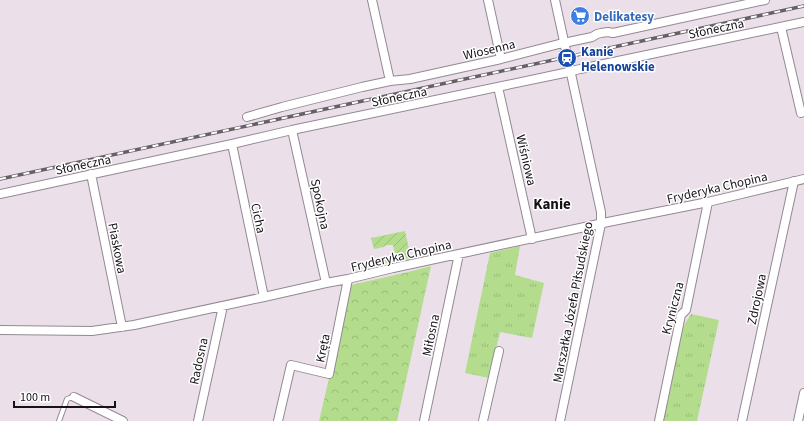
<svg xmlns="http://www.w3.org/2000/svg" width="804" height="421" font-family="'Source Sans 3',sans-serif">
  <defs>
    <pattern id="grass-tufts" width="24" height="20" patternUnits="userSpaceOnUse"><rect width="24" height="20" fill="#b4dc8d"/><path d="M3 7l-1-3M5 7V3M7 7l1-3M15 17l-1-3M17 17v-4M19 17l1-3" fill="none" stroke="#9abc79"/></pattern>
    <pattern id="forest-crowns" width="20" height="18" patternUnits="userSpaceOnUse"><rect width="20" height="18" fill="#b4dc8d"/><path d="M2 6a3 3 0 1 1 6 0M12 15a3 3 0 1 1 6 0" fill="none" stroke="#9abc79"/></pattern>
    <pattern id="garden-furrows" width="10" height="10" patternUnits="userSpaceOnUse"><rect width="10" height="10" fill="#b4dc8d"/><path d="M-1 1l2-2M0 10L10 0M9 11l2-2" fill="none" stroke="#9abc79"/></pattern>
  </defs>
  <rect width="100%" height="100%" fill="#ebdfea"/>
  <path fill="url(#grass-tufts)" d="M520 246 515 275 544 283 532 338 500 332 489 378 465 373 490 253Z
    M691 314 719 320 697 421H662L680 334 686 322Z"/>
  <path fill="url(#forest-crowns)" d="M431 266 397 421H319L351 285 408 272Z"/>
  <path fill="url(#garden-furrows)" d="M405 231 411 258 378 265 377 263 381 261V258L393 257 392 255 395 254 393 245H386C384 248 378 248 374 249L371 238Z"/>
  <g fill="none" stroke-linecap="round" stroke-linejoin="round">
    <defs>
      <path id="lane" d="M59 421 67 399 70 398 74 397"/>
      <path id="street" d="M372 0 390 81
        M488 0 501 59
        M555 0 601 212V224L560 421
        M781 27 801 113
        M498 87 532 239
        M247 117 282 107 362 87 390 81 410 79 501 59 559 44 592 37 597 34 601 33 608 32 613 33 765 0
        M292 130 326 283
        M232 144 264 297
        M91 174 122 327
        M0 194 232 144 292 130 564 73 580 69 804 22
        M0 330 92 331 134 325 264 297 326 283 348 279 393 268 608 222 708 202 804 179
        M74 397 123 421
        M198 421 223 306
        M278 421 291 365 329 374 348 279
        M424 421 459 254
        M483 421 499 351
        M659 421 681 315 686 310 708 202
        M742 421 794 181
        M798 421 804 393"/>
    </defs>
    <use href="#lane" stroke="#948993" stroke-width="6"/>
    <use href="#street" stroke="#948993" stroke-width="10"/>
    <use href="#lane" stroke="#fff" stroke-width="4"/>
    <use href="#street" stroke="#fff" stroke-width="8"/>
    <defs>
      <path id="rail" d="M0 179 804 6"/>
    </defs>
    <use href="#rail" stroke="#676067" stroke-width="3.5"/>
    <use href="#rail" stroke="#fff" stroke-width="2" stroke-dasharray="6" stroke-linecap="butt"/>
  </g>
  <defs>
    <symbol id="supermarket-disc" viewBox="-11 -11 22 22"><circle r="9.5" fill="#3f7fe0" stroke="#fff"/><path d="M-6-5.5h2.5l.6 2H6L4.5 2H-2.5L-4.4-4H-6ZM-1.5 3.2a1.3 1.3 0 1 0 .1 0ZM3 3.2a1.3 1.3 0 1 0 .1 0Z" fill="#fff"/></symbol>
    <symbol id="station-disc" viewBox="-11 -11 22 22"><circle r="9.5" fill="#1a4fb4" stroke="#fff"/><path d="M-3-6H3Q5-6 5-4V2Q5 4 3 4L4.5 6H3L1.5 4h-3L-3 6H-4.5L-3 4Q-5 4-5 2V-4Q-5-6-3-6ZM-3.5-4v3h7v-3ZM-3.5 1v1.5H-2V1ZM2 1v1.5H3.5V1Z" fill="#fff"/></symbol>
  </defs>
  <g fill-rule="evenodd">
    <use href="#supermarket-disc" x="569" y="5" width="22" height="22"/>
    <use href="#station-disc" x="556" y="47" width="22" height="22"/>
  </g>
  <g text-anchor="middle" stroke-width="3" stroke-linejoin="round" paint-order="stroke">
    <g font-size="13" font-weight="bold" fill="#366cbe" stroke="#fff" text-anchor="start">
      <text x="594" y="21">Delikatesy</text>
    </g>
    <g font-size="13" fill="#161216" stroke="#fff">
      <text transform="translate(716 28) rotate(-12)" y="5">Słoneczna</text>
      <text transform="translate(489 49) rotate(-13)" y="5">Wiosenna</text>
      <text transform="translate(399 96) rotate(-12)" y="5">Słoneczna</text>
      <text transform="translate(527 160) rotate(77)" y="5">Wiśniowa</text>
      <text transform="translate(83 164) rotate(-12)" y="5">Słoneczna</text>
      <text transform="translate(717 187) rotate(-13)" y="5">Fryderyka Chopina</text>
      <text transform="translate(321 204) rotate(78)" y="5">Spokojna</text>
      <text transform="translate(259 218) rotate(78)" y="5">Cicha</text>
      <text transform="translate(118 248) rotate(79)" y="5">Piaskowa</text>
      <text transform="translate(401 255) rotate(-13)" y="5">Fryderyka Chopina</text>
      <text transform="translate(756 299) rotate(-78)" y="5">Zdrojowa</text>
      <text transform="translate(572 302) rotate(-79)" y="5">Marszałka Józefa Piłsudskiego</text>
      <text transform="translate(672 308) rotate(-75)" y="5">Kryniczna</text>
      <text transform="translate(430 335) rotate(-78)" y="5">Miłosna</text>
      <text transform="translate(322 348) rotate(-78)" y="5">Kręta</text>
      <text transform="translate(198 361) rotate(-78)" y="5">Radosna</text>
    </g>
    <g font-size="13" font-weight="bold" fill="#164399" stroke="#fff" text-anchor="start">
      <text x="581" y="56">Kanie<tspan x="581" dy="15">Helenowskie</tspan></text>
    </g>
    <g font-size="15" font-weight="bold" fill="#161216" stroke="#fff">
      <text x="552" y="209">Kanie</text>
    </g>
  </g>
  <path d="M14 401v6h101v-6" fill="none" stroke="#161216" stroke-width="2"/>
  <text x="20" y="401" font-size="12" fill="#161216" stroke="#ffffff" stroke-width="3" paint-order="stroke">100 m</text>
</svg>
